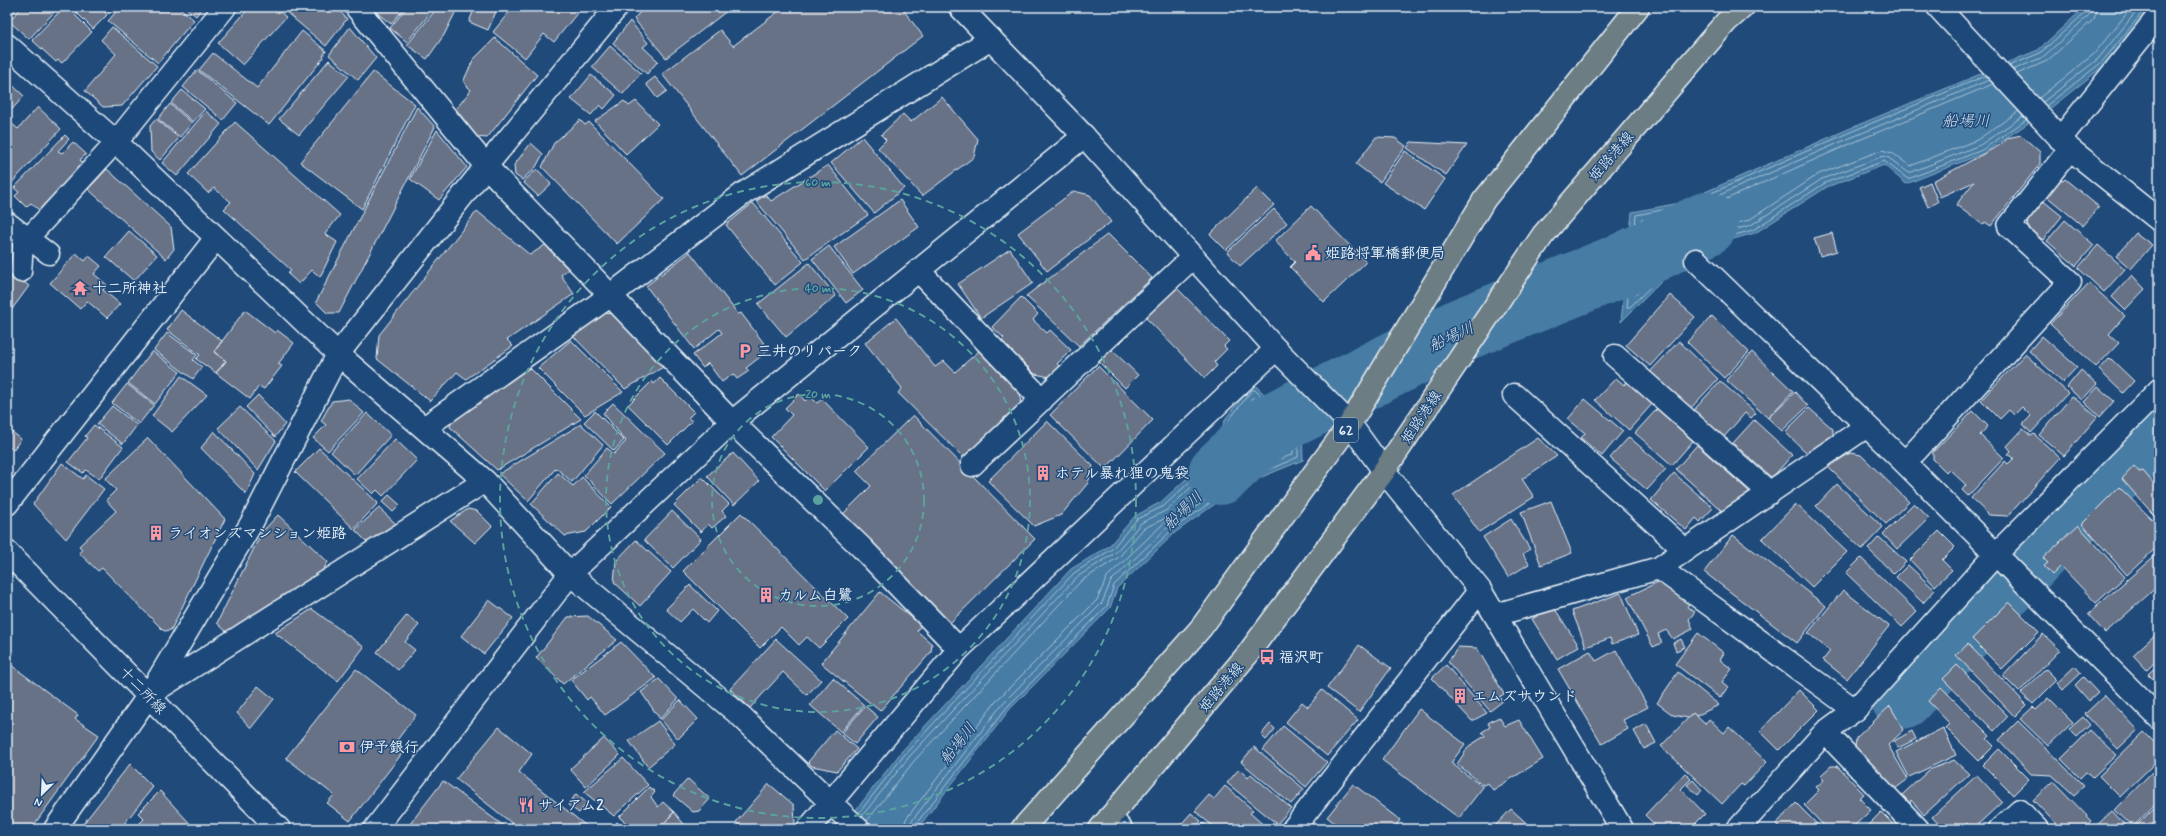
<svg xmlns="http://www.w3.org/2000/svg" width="2166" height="836" font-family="Mynerve,'Klee One',sans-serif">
  <rect width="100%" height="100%" fill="#1f4a7a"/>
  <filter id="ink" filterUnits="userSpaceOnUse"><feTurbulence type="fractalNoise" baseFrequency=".025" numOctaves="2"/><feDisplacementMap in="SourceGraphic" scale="8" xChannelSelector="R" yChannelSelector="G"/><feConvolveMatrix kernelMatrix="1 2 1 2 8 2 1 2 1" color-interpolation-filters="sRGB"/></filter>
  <g filter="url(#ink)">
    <path fill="#477ba4" stroke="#87aac6" d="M2085 7H2152L2105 65 2052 107 1984 153 1906 184 1884 165 1827 187 1755 233 1693 250 1621 322 1632 212 1680 203 1846 130 2038 50Z
      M1253 383 1302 432 1303 460 1240 486 1176 532 1117 588 1110 608 1010 709 917 829H841L902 751 1071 569 1109 546 1135 516 1161 502 1212 455 1226 418Z"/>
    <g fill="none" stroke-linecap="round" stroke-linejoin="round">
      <path stroke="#a8c2d6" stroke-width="1" d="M2009 66 2040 53 2086 12 2087 7
        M2013 70 2043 57 2089 15 2092 7
        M2017 74 2047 61 2094 19 2098 7
        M1985 76 1848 133 1682 206 1636 215 1627 307H1630L1691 247 1753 230 1825 183 1884 161 1908 179 1982 150 2026 120
        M1989 80 1850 138 1683 211 1641 220 1633 294H1637L1689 243 1751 225 1822 179 1883 156 1889 158 1909 173 1980 145 2023 116
        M1993 84 1852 143 1686 217 1647 225 1641 278H1644L1686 237 1749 220 1819 174 1882 150 1892 153 1910 166 1977 140 2019 111
        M2039 98 2094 54 2132 7
        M2043 102 2098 59 2140 7
        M2046 106 2102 62 2147 7
        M1253 407H1256L1287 438V450L1234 472 1182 508V505L1224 464 1239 426Z
        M859 813 905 754 1074 573 1112 549 1137 519 1164 506 1215 458 1229 420 1252 390H1255L1298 434V457L1238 483 1173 529 1114 585 1107 606 1007 707 915 825 914 829
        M862 816 909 757 1077 577 1115 553 1141 523 1167 510 1218 462 1234 423 1252 398H1255L1293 436V454L1235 479 1170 525 1111 581 1102 603 1003 703 911 822 909 829
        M867 821 914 761 1081 581 1119 557 1144 528 1166 518V521L1107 577 1097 600 998 699 906 819 903 829"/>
      <path stroke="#477ba4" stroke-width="64" d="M1220 473 1268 427 1461 330 1627 263 1706 224
        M1902 697 2034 555 2159 426"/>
    </g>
    <path fill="#677287" stroke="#e8f1f8" d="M7 7H18L8 19 7 18Z
      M22 7H59L29 39 9 21Z
      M64 7H67L92 32 62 63 58 60 56 62 32 40Z
      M71 7H99L107 15 93 29Z
      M101 7H115L109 14Z
      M120 7H179L194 20 158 63 108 21Z
      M185 7H203L196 16Z
      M250 7H274L286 17 243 65 218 43Z
      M280 7H336L347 19 326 46Z
      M382 7H405L391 24 377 13Z
      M407 7H435L407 42 390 28Z
      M438 7H458L444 35 427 59 407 45Z
      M475 7H498L488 30 469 22Z
      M513 7H582L554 42 544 34 525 58 493 32Z
      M644 7H732L666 58 634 19Z
      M784 7H901L923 36 742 176 662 74 720 30 733 46Z
      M630 21 648 43 643 47 658 61 647 74 613 43Z
      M112 27 157 66 122 106 103 107 85 91 116 54 101 40Z
      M350 27 376 58 358 80 329 55Z
      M302 31 326 51 323 56 324 57 269 125 199 70 213 53 257 88Z
      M495 38 537 75 487 138 477 137 456 109 471 90 463 82 473 60Z
      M610 46 641 73 623 94 592 67Z
      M329 60 349 76 299 135 279 119Z
      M197 70 237 103 223 120 183 87Z
      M373 72 415 104 362 209 300 162Z
      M591 75 616 95 604 109 600 105 591 115 571 99Z
      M655 77 667 91 657 98 646 84Z
      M7 80 24 96 7 115Z
      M182 90 205 109 193 122 171 103Z
      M942 97 978 139 974 157 922 196 878 148 886 140 881 135 903 114 911 122Z
      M624 101 629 106 636 101 658 124 626 154 595 121Z
      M170 104 192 123 180 137 158 119Z
      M38 107 61 129 7 188V122L9 121 18 129Z
      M417 107 435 127 339 313H327L316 302Z
      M206 111 221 124 177 176 162 163Z
      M156 119 179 138 160 160 151 152 150 126Z
      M580 120 585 125 589 122 664 199 617 244 542 167 554 143Z
      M235 122 340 215 325 234 337 242 320 277 312 270 299 284 288 274 291 270 224 209 231 202 214 188 208 193 188 174Z
      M437 130 467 167 439 200 410 179Z
      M65 135 69 139 58 151 62 153 73 142 86 154 80 160 83 163 39 210 31 203 26 207 15 196 19 192 14 188Z
      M2021 135 2040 152V164L1991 226 1985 222 1983 225 1956 205 1974 182 1940 197 1933 181 2000 145 2007 138Z
      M862 137 904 188 874 213 831 163Z
      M1376 137 1395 138 1406 146 1380 182 1356 164Z
      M1411 142 1467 145 1446 175 1407 148Z
      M531 143 543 154 536 167 522 180 515 175 514 165Z
      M1405 151 1445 179 1424 210 1383 183Z
      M828 165 868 215 805 259 756 201 766 195 771 201Z
      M107 169 171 227 174 249 166 259 88 189Z
      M537 169 551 184 538 196 523 182Z
      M2059 178 2063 181 2065 179 2099 207 2083 226 2045 195Z
      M1930 182 1938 202 1928 207 1919 187Z
      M1257 188 1274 205 1226 250 1210 234Z
      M1074 191 1090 195 1111 222 1047 271 1018 233Z
      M2041 199 2062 216 2043 240 2028 228 2027 217Z
      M900 200 919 227 853 274 834 247Z
      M753 203 803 262 775 285 726 225Z
      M1311 206 1366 262 1324 302 1290 267 1295 262 1275 241Z
      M1274 209 1287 223 1240 266 1227 252Z
      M477 211 530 255 545 245 568 269 561 275 574 294 507 340 513 346 466 379 457 372 430 401 377 359 379 335Z
      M2065 220 2094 245 2076 266 2047 241Z
      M129 231 157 255 134 281 106 257Z
      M1832 233 1837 251 1820 256 1814 238Z
      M2136 233 2152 245 2131 269 2116 256Z
      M1108 234 1152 278 1079 346 1026 296Z
      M2098 245 2125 269 2104 292 2078 268Z
      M829 246 863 290 846 303 812 259Z
      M1010 249 1033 283 981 318 958 284Z
      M690 252 738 314 741 313 769 350 746 368 749 371 737 379 733 374 722 382 708 363 703 368 693 355 722 333 719 329 694 349 646 286Z
      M76 253 85 261 89 256 101 266 94 274 107 285 103 290 120 304 107 318 87 301 80 309 50 283Z
      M809 263 836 296 786 337 758 304Z
      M13 274 29 286 7 316V281Z
      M2132 275 2145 289 2125 310 2112 297Z
      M2089 283 2125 316 2109 334 2119 343 2096 367 2050 324Z
      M1174 285 1229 341 1224 346 1227 349 1214 362 1217 366 1205 378 1144 316Z
      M1670 295 1695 317 1650 366 1626 345Z
      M1021 297 1038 314 1033 320 1047 333 1050 330 1071 350 1057 364 1060 367 1050 377 1035 374 1001 341 1004 338 992 327Z
      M181 310 222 341 214 352 226 361 216 373 196 359 200 355 167 330Z
      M245 310 275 333 277 330 294 343 278 364 282 366 264 389 259 386 250 399 216 373 226 361 214 352Z
      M602 313 617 314 665 366 625 389 572 335Z
      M1712 316 1749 352 1724 378 1687 342Z
      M896 318 935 367 944 361 955 372 979 351 1021 393 1020 407 966 460 898 393 902 388 865 343Z
      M167 333 197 355 193 360 202 367 193 379 154 350Z
      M2042 336 2077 367 2063 382 2029 351Z
      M571 340 623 392 585 415 538 368Z
      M1679 341 1718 379 1690 409 1650 372Z
      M1110 348 1138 375 1125 388 1098 361Z
      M152 351 180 372 155 404 128 383Z
      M1752 352 1793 391 1768 418 1726 380Z
      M2025 354 2068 393 2031 433 2023 424 2031 416 2022 407 2014 415 2009 410 2000 419 1981 400Z
      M2110 358 2134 381 2123 393 2099 370Z
      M528 366 581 419 497 470 450 427 452 419Z
      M1098 366 1153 420 1105 469 1050 415Z
      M2081 370 2097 384 2082 400 2067 387Z
      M181 376 207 395 172 432 152 416Z
      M660 378 694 412 688 418 692 421 668 445 628 405 652 381 654 384Z
      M1616 378 1624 385 1628 381 1652 404 1629 430 1595 400Z
      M1720 381 1756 413 1751 418 1745 413 1723 438 1693 411Z
      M127 384 154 405 139 424 112 403Z
      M2098 387 2114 401 2100 417 2084 402Z
      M1795 392 1808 406 1782 431 1768 418Z
      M799 394 805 401 810 396 817 403 822 399 869 447 825 491 771 437 792 415 785 408Z
      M258 395 285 424 275 437 246 407Z
      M2072 396 2097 417 2064 456 2039 435Z
      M349 399 364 413 328 451 313 438 326 425 321 421 332 401Z
      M1585 399 1623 431 1602 456 1581 438 1585 433 1568 419Z
      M613 403 665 453 612 504 584 475 607 448 614 454 626 441 603 413Z
      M112 406 137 425 123 444 97 424Z
      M240 407 276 441 258 470 218 428Z
      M1809 408 1833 429V437L1807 453 1785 432Z
      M1657 409 1693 441 1672 465 1635 433Z
      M595 411 624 440 614 451 584 422Z
      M1973 411 1988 426 1980 435 2004 458 1968 496 1962 490 1966 485 1949 469 1946 472 1933 459V452Z
      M367 413 391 435 355 475 331 452Z
      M913 415 1035 539 950 623 843 514 871 486 856 471Z
      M1754 420 1792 455 1772 478 1733 443Z
      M1047 421 1093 466 1088 483 1061 515 1034 526 988 481Z
      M581 424 603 445 572 482 556 468 528 501 499 474Z
      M94 425 123 447 99 479 86 470 83 473 68 462 87 438 85 436Z
      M7 428 21 439 13 450 7 445Z
      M2023 429 2031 436 2034 434 2060 458 2008 516 1989 515 1971 498 2005 461 2008 464 2014 458 2008 454 2011 451 2007 446Z
      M214 431 255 474 246 494 201 448Z
      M1629 437 1666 469 1647 490 1610 458Z
      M148 438 225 519 171 630 164 631 102 568 98 571 79 553 82 549 79 546 116 511 106 500 116 490 105 479Z
      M1538 438 1557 456 1522 479 1534 497 1479 532 1453 495Z
      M395 439 417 460 383 496 377 490 373 494 357 479Z
      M1697 445 1752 494 1722 511 1676 469Z
      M319 448 378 503 354 529 295 472Z
      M733 453 759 481 734 505 707 476Z
      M1850 453 1861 455 1909 502 1886 524 1828 467Z
      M62 463 83 479 86 475 104 489 66 539 33 504Z
      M2134 466 2139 472 2143 471 2154 484 2159 480V521L2122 479Z
      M558 473 573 486 582 477 611 507 586 532 565 536 531 504Z
      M1674 473 1713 508 1700 522 1696 518 1686 530 1651 500Z
      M702 477 729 504 722 511 726 516 712 528 708 524 701 532 674 505Z
      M1837 484 1883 527 1862 549 1816 506Z
      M2119 487 2159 526V545L2127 575 2082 524Z
      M389 495 400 505 393 512 382 502Z
      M1551 501 1572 553 1541 565 1521 512Z
      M1914 503 1929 518 1897 549 1883 534Z
      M1796 504 1847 552 1812 587 1762 539Z
      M379 508 396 524 368 543 355 530Z
      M468 509 477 511 492 526 475 543 450 521Z
      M672 511 701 539 673 568 644 540Z
      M741 513 848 619 819 648 807 637 799 645 781 627 760 648 683 571Z
      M278 515 328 562 321 573 229 634 217 623 262 532Z
      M1511 519 1530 549 1523 554 1529 564 1508 577 1483 537Z
      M2078 525 2125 577 2096 603 2061 566 2052 575 2044 566 2048 563 2043 558Z
      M1939 531 1955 547 1942 560 1952 570 1935 586 1910 560Z
      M1733 535 1826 606 1797 643 1704 572Z
      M1879 537 1906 562 1894 574 1868 549Z
      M636 540 671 572 640 606 614 582 616 561Z
      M2159 552V585L2105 633 2088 614Z
      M1861 558 1917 612 1902 627 1846 573Z
      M1908 565 1935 590 1923 603 1896 577Z
      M1660 581 1689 604 1687 607 1695 612 1689 619 1693 629 1673 639 1666 630 1658 634 1662 643 1653 647 1627 597Z
      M690 585 717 611 707 623 693 609 680 622 666 609Z
      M1843 590 1889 626 1847 679 1823 660 1830 651 1808 633Z
      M880 592 921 625 917 631 932 644 931 652 880 711 821 663Z
      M1621 593 1638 635 1612 644 1610 638 1586 647 1572 611Z
      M489 600 513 618 484 654 461 636Z
      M2009 602 2039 632 2002 669 1972 639Z
      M1553 606 1579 646 1557 659 1532 619Z
      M312 609 364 647 338 681 275 633Z
      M407 615 419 625 405 642 415 650 398 670 377 652Z
      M588 616 617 640 563 684 536 658 568 617Z
      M2159 631V658L2147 670 2133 655Z
      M1698 633 1724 653 1720 660 1732 669 1722 682 1728 687 1720 698 1675 664Z
      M2043 634 2060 650 2019 692 2003 676Z
      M776 639 821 680 807 695 783 672 750 708 730 689Z
      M1681 639 1685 647 1676 651 1673 643Z
      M621 642 656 678 605 715 590 697 587 700 571 680Z
      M1968 644 2027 705 2015 717 1956 655Z
      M1359 645 1391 668 1359 712 1327 688Z
      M1458 647 1477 648 1504 694 1499 697 1503 701 1490 711 1448 662Z
      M1616 650 1648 707 1623 720 1628 729 1602 744 1558 669 1590 651 1596 661Z
      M7 662 78 715 75 719 99 735 31 829H7Z
      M2159 664V685L2148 674Z
      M1446 665 1487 713 1472 721 1432 678Z
      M1957 665 2008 716 1994 731 1943 679Z
      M2075 666 2081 673 2063 690 2057 683Z
      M356 669 416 715 394 744 404 751 350 821 327 803 334 795 286 758Z
      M2046 669 2057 680 2033 704 2021 693Z
      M1678 672 1719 705 1696 716 1693 713 1688 718 1673 715 1657 703Z
      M2083 677 2098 693 2089 701 2075 685Z
      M833 678 864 705 841 732 810 705Z
      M659 679 678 699 660 719 641 692Z
      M258 686 274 699 251 728 237 713Z
      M1941 687 1990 736 1987 739 1994 746 1979 761 1946 728 1950 724 1928 701Z
      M1322 690 1358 720 1327 756 1286 722 1302 702 1308 707Z
      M1799 690 1819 710 1779 750 1760 731Z
      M2105 695 2138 730 2118 749 2085 714Z
      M2049 698 2073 722 2048 746 2020 719 2033 707 2036 710Z
      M680 700 698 719 678 739 661 720Z
      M865 706 878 717 855 744 842 733Z
      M1890 706 1904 730 1888 745 1908 779 1895 789 1855 748 1856 738Z
      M1419 709 1465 744 1451 763 1483 787 1459 818 1382 760Z
      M1693 713 1705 724 1709 719 1724 733 1729 727 1767 762 1744 786 1741 784 1722 804 1661 746Z
      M1499 717 1505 726 1519 720 1543 759 1493 790 1488 783 1483 785 1457 764 1469 746 1485 736 1482 732 1490 727 1488 723Z
      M2083 717 2090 725 2077 737 2069 729Z
      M658 721 675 744 648 767 629 741Z
      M2018 721 2084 786 2074 795 2052 775 2031 774 1999 740Z
      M1270 724 1275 729 1266 740 1261 735Z
      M1646 724 1656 743 1644 749 1634 731Z
      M1283 726 1327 762 1306 787 1263 750Z
      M499 727 532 754 519 772 590 829H519L456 779Z
      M1943 728 1956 755 1909 777 1896 752Z
      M835 730 857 749 837 771 812 766 808 762Z
      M2090 730 2116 755 2092 778 2086 772 2080 778 2061 759Z
      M1912 731 1916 739 1898 748 1894 741Z
      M2144 732 2159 747V759L2120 797 2099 776Z
      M604 738 620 755 586 787 570 769Z
      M1254 747 1304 789 1291 804 1241 762Z
      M1999 749 2029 779 2013 795 1983 765Z
      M623 758 648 785 614 816 584 792Z
      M1954 760 1969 774 1924 815 1911 800 1910 803 1902 795 1929 770Z
      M130 764 153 787 120 829H79Z
      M1831 766H1837L1864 794 1859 798 1871 810 1851 829H1827L1804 805 1819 790 1816 787 1824 780 1820 776Z
      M1239 769 1248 778 1251 774 1291 808 1277 824 1227 783Z
      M2152 772 2159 779V800L2133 827 2115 810Z
      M1685 773 1691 779 1681 789 1705 814 1690 829H1659L1645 815Z
      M1977 775 2002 802 1973 829 1967 823 1961 829H1943L1932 817Z
      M688 779 710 799 699 811 693 812 673 795Z
      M1693 780 1702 790 1698 795 1687 785Z
      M443 781 508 829H406Z
      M2053 781 2092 821 2084 829H2061L2033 800Z
      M769 784 794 805 795 824 790 829H743L736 822Z
      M1353 784 1400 820 1394 829H1342L1327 817Z
      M1225 786 1253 810 1250 813 1268 829H1216L1195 811 1209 795 1214 799Z
      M649 787 655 792 651 797 658 807 663 802 674 812 659 829H633L619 817Z
      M160 791 195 829H134L144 819 138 813Z
      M576 794 587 803 579 813 568 805Z
      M1796 803 1822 829H1781L1776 824Z
      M2159 803V829H2133Z
      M1511 809 1533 829H1492Z
      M2112 811 2128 828 2127 829H2093Z
      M674 812 688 829H659Z
      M1881 812 1898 829H1864Z
      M1191 813 1201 821 1194 829H1177Z
      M617 822 625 829H612Z
      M1203 823 1212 829H1198Z"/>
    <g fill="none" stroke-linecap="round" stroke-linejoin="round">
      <defs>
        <path id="lane" d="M7 222 49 254
          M21 272 23 244 116 142"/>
        <path id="street" d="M356 7 486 166 732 422 862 548 959 649
          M1938 7 2070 149 2159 220
          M7 45 116 142 338 354 485 481 570 574 742 717 858 829
          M2060 139 2159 15
          M116 142 225 7
          M1696 260 1905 463 2159 718
          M919 271 1042 400
          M1615 356 1770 493
          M1514 395 1685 550
          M424 428 611 295 744 193 991 39
          M1905 463 2070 282 2009 226 2070 149
          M972 465 1193 257
          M1384 471 1480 590 1622 829
          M7 504 216 238
          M1659 568 1855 710
          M1495 615 1659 568 1867 426
          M153 692 485 481
          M1825 732 1918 829
          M1110 817 1121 829
          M55 829 149 695 251 524 338 354 486 166 617 7
          M375 829 570 574 732 422 1084 136
          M808 829 959 649 1276 349
          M1293 829 1480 590
          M1738 829 1825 732 1855 710 1996 554 2159 390
          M2000 829 2020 811 2037 829"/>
        <path id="secondary" d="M960 7 1084 136 1276 349 1350 424 1384 471
          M7 552 279 829"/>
        <path id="primary" d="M1022 829 1201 628 1350 424 1484 200 1638 7
          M1100 829 1247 655 1384 471 1543 235 1726 22 1743 7"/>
      </defs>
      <use href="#lane" stroke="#e8f1f8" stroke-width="23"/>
      <use href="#street" stroke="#e8f1f8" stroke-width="25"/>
      <use href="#secondary" stroke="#e8f1f8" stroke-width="25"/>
      <use href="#primary" stroke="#e8f1f8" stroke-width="25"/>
      <use href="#lane" stroke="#1f4a7a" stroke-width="20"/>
      <use href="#street" stroke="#1f4a7a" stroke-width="22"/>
      <use href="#secondary" stroke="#1f4a7a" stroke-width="22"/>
      <use href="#primary" stroke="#6d7d84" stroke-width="22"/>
    </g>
  </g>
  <g fill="none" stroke="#5ba19e" stroke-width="2" stroke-dasharray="7 5">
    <circle cx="818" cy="500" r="106"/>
    <circle cx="818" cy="500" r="212"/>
    <circle cx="818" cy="500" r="318"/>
  </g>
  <defs>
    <symbol id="civic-bare" viewBox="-9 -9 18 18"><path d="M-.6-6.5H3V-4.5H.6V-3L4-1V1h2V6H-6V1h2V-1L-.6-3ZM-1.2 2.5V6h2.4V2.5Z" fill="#ff9aa2" stroke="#1f4a7a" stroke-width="2.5" paint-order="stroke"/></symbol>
    <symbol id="temple-bare" viewBox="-9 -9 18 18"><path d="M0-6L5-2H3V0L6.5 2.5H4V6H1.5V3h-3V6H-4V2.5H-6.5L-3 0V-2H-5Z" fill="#ff9aa2" stroke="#1f4a7a" stroke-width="2.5" paint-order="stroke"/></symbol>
    <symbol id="parking-bare" viewBox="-9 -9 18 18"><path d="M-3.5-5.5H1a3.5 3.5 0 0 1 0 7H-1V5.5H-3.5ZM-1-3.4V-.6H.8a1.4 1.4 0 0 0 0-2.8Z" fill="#ff9aa2" stroke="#1f4a7a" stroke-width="2.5" paint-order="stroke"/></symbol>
    <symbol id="building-bare" viewBox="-9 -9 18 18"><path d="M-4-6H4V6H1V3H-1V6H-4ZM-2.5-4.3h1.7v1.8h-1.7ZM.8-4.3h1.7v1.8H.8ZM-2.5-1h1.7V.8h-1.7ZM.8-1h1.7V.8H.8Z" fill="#ff9aa2" stroke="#1f4a7a" stroke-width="2.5" paint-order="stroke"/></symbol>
    <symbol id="bus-bare" viewBox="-9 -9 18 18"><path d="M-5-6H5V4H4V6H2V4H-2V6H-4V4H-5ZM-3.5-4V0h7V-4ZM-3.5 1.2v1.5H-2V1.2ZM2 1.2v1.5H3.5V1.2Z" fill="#ff9aa2" stroke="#1f4a7a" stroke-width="2.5" paint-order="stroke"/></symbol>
    <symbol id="bank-bare" viewBox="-9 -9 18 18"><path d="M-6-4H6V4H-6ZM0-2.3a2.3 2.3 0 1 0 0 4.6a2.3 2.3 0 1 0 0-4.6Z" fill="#ff9aa2" stroke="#1f4a7a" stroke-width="2.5" paint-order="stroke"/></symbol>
    <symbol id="restaurant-bare" viewBox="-9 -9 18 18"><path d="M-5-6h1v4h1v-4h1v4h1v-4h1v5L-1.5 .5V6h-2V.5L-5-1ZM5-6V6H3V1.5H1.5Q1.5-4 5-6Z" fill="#ff9aa2" stroke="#1f4a7a" stroke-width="2.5" paint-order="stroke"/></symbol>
  </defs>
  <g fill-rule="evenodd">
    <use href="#civic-bare" x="1302" y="242" width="22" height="22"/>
    <use href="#temple-bare" x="69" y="277" width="22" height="22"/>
    <use href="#parking-bare" x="734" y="340" width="22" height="22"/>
    <use href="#building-bare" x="1032" y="462" width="22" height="22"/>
    <use href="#building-bare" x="145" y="522" width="22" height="22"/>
    <use href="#building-bare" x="755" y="584" width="22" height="22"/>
    <use href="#bus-bare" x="1256" y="646" width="22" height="22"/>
    <use href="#building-bare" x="1449" y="685" width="22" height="22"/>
    <use href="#bank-bare" x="336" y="736" width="22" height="22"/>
    <use href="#restaurant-bare" x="515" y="794" width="22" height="22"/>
  </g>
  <g text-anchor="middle" stroke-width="3" stroke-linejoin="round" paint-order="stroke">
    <rect fill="#1f4a7a" stroke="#acbfd2" stroke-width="1" x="1334" y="418" width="24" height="24" rx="3"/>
    <g font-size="14" font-weight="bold" fill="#e8f1f8">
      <text x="1346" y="435">62</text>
    </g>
    <g font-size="15" fill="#e8f1f8" stroke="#1f4a7a">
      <text transform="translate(1611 156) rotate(-49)" y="5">姫路港線</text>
      <text transform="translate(1421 417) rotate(-56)" y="5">姫路港線</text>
      <text transform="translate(1221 687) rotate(-50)" y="5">姫路港線</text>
      <text transform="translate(143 690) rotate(46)" y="5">十二所線</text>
    </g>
    <g font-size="15" font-weight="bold" fill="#e8f1f8" stroke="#1f4a7a" text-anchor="start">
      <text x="1325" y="258">姫路将軍橋郵便局</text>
      <text x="92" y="293">十二所神社</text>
      <text x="757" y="356">三井のリパーク</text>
      <text x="1055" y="478">ホテル暴れ狸の鬼袋</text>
      <text x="168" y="538">ライオンズマンション姫路</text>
      <text x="778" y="600">カルム白鷺</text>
      <text x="1279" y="662">福沢町</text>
      <text x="1472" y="701">エムズサウンド</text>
      <text x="359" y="752">伊予銀行</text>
      <text x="538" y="810">サイアム2</text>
    </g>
    <g font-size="16" font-style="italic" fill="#d0dfeb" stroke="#1f4a7a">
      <text x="1966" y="126">船場川</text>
      <text transform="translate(1451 336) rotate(-25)" y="6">船場川</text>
      <text transform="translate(1182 510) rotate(-44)" y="6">船場川</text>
      <text transform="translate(957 743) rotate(-52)" y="6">船場川</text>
    </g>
  </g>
  <circle cx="818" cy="500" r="6" fill="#5ba19e" stroke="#1f4a7a" stroke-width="2"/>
  <g font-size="12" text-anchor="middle" font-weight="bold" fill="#5ba19e" stroke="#1f4a7a" stroke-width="3" stroke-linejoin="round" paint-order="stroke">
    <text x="818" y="186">60 m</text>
    <text x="818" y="292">40 m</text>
    <text x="818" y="398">20 m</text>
  </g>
  <rect width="2166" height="836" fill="none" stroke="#1f4a7a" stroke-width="24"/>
  <rect x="12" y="12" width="2142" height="812" fill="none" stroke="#e8f1f8" stroke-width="1.5" filter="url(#ink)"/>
  <g transform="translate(42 794) rotate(204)" stroke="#1f4a7a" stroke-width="3" paint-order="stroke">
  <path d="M0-3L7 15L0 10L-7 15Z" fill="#e8f1f8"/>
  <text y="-6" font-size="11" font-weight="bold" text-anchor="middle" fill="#e8f1f8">N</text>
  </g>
</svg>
